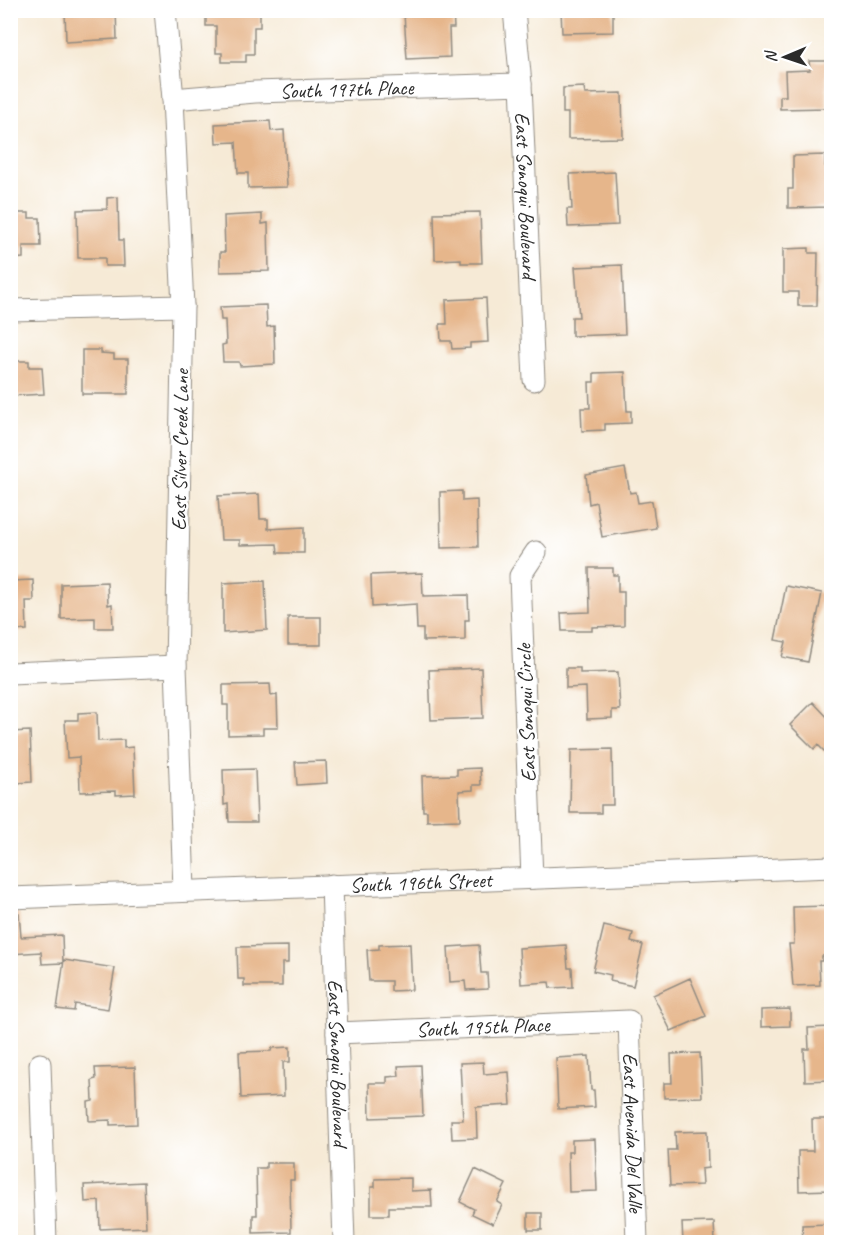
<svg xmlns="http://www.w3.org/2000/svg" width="842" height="1253" font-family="Caveat,sans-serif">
  <rect width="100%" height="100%" fill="#fff"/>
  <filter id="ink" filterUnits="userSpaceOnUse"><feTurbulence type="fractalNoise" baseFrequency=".0167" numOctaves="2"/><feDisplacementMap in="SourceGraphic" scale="12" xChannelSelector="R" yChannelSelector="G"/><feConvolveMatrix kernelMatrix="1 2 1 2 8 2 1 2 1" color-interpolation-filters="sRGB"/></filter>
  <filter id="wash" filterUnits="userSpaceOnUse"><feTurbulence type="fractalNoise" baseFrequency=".008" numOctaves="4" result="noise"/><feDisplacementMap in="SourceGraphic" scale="24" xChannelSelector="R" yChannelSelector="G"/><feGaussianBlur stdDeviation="1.35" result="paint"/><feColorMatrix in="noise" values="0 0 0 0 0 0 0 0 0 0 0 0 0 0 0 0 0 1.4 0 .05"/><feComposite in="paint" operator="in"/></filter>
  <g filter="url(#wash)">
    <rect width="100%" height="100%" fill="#f6ead6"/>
    <g id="blocks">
      <path fill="#e6b68b" d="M65 10H116L117 39 66 42Z
        M206 10H260V27H254V54H246V62H222V53H216V26H206Z
        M561 10H613V32L562 33Z
        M453 11 454 28H449L450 57 407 59 404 14Z
        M809 61H826L827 108 780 109V96H786L785 71 810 70Z
        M584 87 585 94 622 93 623 138 568 139V113H563V88Z
        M270 121 271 131 284 130 287 187 248 188V173H238L236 142 216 143 215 124Z
        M825 155V166H831V184H829V207L788 208V189H793V156Z
        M615 172 618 225 568 227 567 209H572L570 174Z
        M118 197 119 240H123L124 266H105V258H78L77 210 107 209V198Z
        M480 212 482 263H461V259L435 260 434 213Z
        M10 213H29V218H40L41 246H23V258L12 259Z
        M262 214V224L268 223 269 271 220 272V252H225L224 216Z
        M809 248V253H818L817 306H798V292H783V249Z
        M622 265 625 334 572 336V317H579L575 267Z
        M486 298 488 342 470 343V348L452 349 451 341H441L440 324H447L446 300Z
        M266 305 267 327 274 326 275 364 240 366 239 362H223L222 345 226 344 225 320H221L220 307Z
        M82 350H101V353L114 354V359H128V394H82Z
        M10 361H29V367H42L44 394 10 396Z
        M625 372 627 411H631V423L605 424V430L582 431 581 408H590L589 382H594V373Z
        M625 468 630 493 636 492 638 503 652 501 656 528 602 537 596 502 589 504 586 475Z
        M462 491V501L477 500 478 547 441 548 440 492Z
        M259 494 260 519H268V529L304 527V553H278L277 544 240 545V540H221L218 496Z
        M589 568H613V575H618V592H624V626L592 627V631H562L561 613 590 612Z
        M422 573 423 596 468 595 469 620H465V640L423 641V629H417L416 604 372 607 371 575Z
        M33 580 34 601H26L27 630 10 631V581Z
        M265 581 267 630 223 633V583Z
        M107 582 108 605 112 604 113 628H95V618L61 619V584Z
        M786 586 822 593 808 662 782 657 786 642 775 640Z
        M288 617H321V645H288Z
        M481 668 483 718 431 720 429 670Z
        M566 668H580V673L618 672 620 710H612V718L587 719 586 687 566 688Z
        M270 684 271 696 277 695 278 728H263V734L228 735V705H223V685Z
        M813 702 831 721V758L818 745 814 749 790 725Z
        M97 712 98 741 124 740V748L133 747 135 794 116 795V791L80 792 79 757 67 758 65 720H78V713Z
        M30 731 32 782 16 783 15 774H10V732Z
        M612 749 613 805H601V813H570L571 750Z
        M326 761 327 783 297 785 295 762Z
        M480 768 481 785H473V790L459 791 460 820 427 821V811H423L422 776 457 775V769Z
        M255 769 257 822H229L228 804 224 805 223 770Z
        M828 906V922H831V956H822V961H819L820 985 793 986 789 944H794L793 907Z
        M10 913H19L21 937 62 935 63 963 42 964 41 952 10 954Z
        M604 926 633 933 631 942 643 945 633 986 610 981 611 975 593 971Z
        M410 944 412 990 391 991V981H369L367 950 379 949V945Z
        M479 945 481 973H487L488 989 466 990 465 981 450 982 448 947Z
        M566 945 568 968H572L573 987 550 988 549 982 521 984 519 948Z
        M288 946V963H282V986H244V979H238L237 947Z
        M64 960 115 968 108 1009 75 1004 74 1011 57 1009Z
        M690 978 706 1016 671 1031 653 995Z
        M790 1009V1026L761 1027V1010Z
        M831 1027V1080L805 1081 804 1049H809L808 1028Z
        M290 1047V1062H283L284 1096 241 1098 239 1052 271 1051 272 1048Z
        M700 1053 702 1097 664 1098V1083H672L671 1054Z
        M589 1056 591 1090H594L595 1107 558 1109 556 1058Z
        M483 1062 484 1074 509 1072 511 1105 476 1107 477 1138 452 1139 451 1120H463L460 1063Z
        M421 1065 423 1116 370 1118 369 1083H387V1077L399 1076 398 1066Z
        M135 1067 137 1124 110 1125V1120L89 1121 88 1102 93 1101 92 1080 96 1079 95 1068Z
        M812 1119H831V1190L799 1191 798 1151H813Z
        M707 1131 708 1168 701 1169 702 1185 670 1186 668 1150H676L675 1132Z
        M595 1139 597 1191 569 1192 568 1152H572V1140Z
        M266 1163H294V1180H290L291 1232 253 1233V1215H257L256 1168H266Z
        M475 1169 506 1184 497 1202 502 1205 493 1224 472 1214 474 1209 460 1202Z
        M411 1178V1191L431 1190 432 1207H389V1215H371V1187H375V1179Z
        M144 1182 146 1227 100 1229 99 1201 85 1202 84 1185Z
        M528 1213H542V1230H528Z
        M714 1222 715 1242H683L682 1223Z
        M829 1224V1242H803L802 1225Z"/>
    </g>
  </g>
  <g filter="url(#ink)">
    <use href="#blocks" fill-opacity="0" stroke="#908a80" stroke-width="1.5"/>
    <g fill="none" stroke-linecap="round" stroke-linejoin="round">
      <defs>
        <g id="minor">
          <path d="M165 10 173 99 183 306 176 666 184 890"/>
          <path id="s1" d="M514 10 521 84 534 380"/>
          <path id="s2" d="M173 99 255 92 521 84"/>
          <path d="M10 310 183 306"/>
          <path d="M10 673 176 666"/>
          <path d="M532 878 520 576 536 552"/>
          <path id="s3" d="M332 885 344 1242"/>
          <path id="s4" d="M10 898 832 867"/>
          <path id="s5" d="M337 1033 629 1021 637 1242"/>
          <path d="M40 1064 46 1242"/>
        </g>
      </defs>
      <use href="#minor" stroke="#908a80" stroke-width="23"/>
      <use href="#minor" stroke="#fff" stroke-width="21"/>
    </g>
  </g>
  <g text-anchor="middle" stroke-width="4.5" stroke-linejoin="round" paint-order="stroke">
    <g font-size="21" fill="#2b2b2b" stroke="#fff">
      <text dy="7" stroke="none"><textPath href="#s2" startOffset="174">South 197th Place</textPath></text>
      <text dy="7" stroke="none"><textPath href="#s1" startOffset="186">East Sonoqui Boulevard</textPath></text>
      <text transform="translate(180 450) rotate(-89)" y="7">East Silver Creek Lane</text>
      <text transform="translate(526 713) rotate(-92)" y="7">East Sonoqui Circle</text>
      <text dy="7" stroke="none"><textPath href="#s4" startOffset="411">South 196th Street</textPath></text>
      <text dy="7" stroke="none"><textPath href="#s5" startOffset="146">South 195th Place</textPath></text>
      <text dy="7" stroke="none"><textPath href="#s3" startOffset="178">East Sonoqui Boulevard</textPath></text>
      <text dy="7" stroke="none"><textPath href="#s5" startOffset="404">East Avenida Del Valle</textPath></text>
    </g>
  </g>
  <rect width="842" height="1253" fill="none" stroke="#fff" stroke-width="36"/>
  <g transform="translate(785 57) rotate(268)" stroke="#ffffff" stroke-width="4.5" paint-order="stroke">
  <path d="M0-4.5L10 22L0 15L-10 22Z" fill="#2b2b2b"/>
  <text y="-9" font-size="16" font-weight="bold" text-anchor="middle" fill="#2b2b2b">N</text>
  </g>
</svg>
